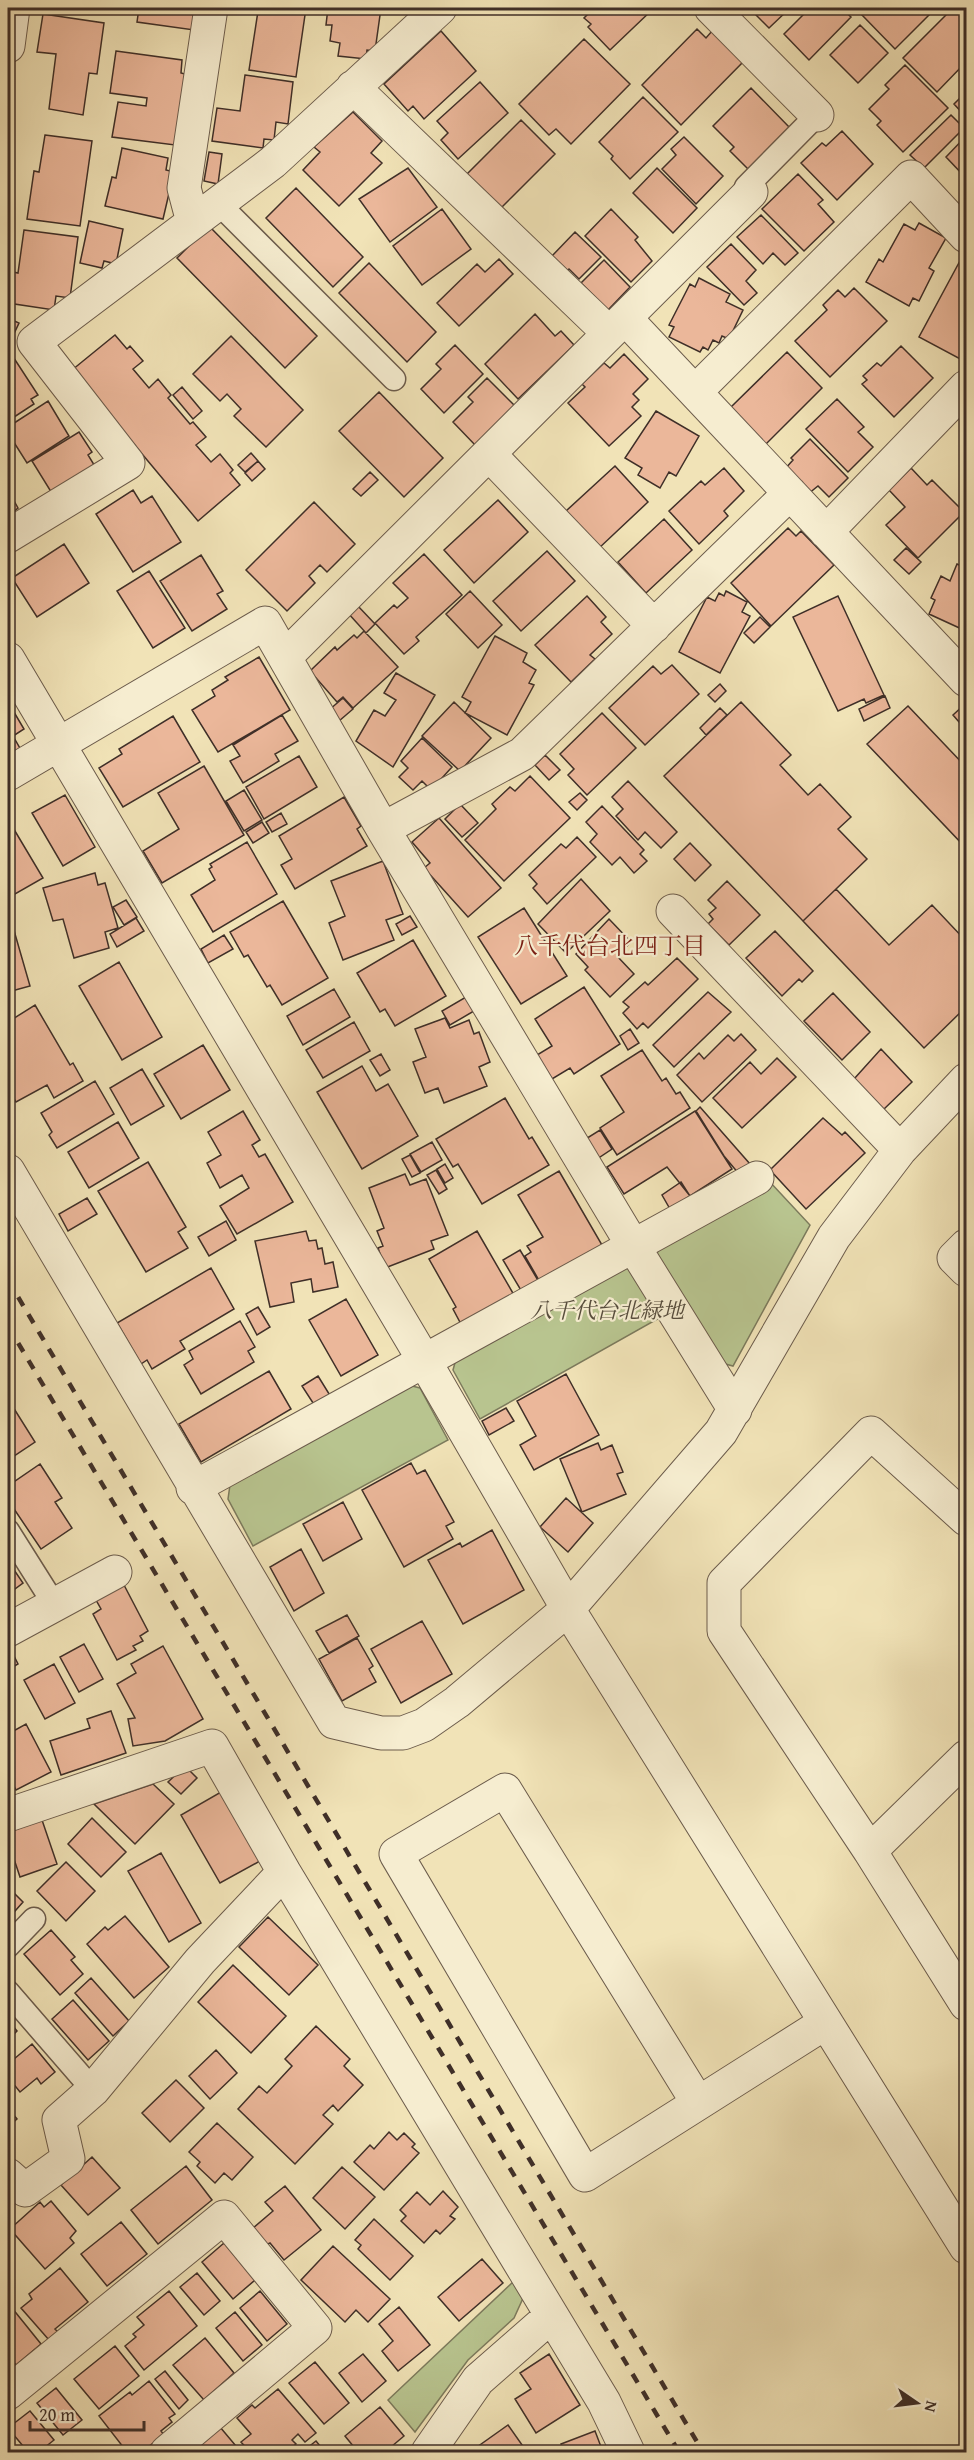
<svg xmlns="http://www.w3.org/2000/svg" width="974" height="2460" font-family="'Gentium Book Plus','Noto Serif JP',serif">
  <rect width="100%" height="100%" fill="#f1e3b7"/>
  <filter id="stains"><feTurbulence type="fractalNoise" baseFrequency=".00333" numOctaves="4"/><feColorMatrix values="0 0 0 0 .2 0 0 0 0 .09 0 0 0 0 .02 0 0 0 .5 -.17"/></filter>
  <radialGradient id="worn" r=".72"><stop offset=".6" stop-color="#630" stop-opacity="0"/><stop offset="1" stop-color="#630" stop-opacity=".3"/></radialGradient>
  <path fill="#b8c48f" stroke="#7c7a5c" stroke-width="1.5" d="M769 1181 810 1225 733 1366 718 1362 657 1254 660 1243Z
    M625 1263 661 1317 480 1419 453 1370 456 1359Z
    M412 1386 420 1388 448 1440 253 1546 228 1499 230 1485Z
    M514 2281 524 2296 514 2318 468 2360 415 2432 388 2400Z"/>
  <path fill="#ebb79a" stroke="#3f2f28" stroke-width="1.5" d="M139 8H197L194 30 137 22Z
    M242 8H306L296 77 249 70 258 11Z
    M328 8H381L375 51 367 50 366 59 338 56 340 43 330 41 332 25H326Z
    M594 8 605 10 607 8H654L610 50 588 27 591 24 584 18Z
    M749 8H790L769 28Z
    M810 8H841L851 17 809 60 784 34Z
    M869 8H936L895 49 862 15Z
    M953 8 966 19V62L937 92 903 58Z
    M43 14 104 23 97 74 89 73 83 115 49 109 56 54 37 52Z
    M860 25 888 53 858 83 830 55Z
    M697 29 706 38 712 31 743 62 681 125 642 85Z
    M441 31 476 71 424 119 413 106 408 111 384 84Z
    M584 39 630 84 571 144 556 129 549 135 519 104Z
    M116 51 182 60 181 73 185 74 175 145 112 137 118 102 146 106 147 98 110 93Z
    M905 65 948 108 903 152 877 125 881 121 869 109 889 89 885 85Z
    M245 75 293 82 288 124 276 122 274 140 264 139 263 148 212 141 217 108 240 111Z
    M480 82 508 113 458 159 441 140 448 133 437 121Z
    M751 88 791 129 750 171 730 151 734 147 713 126Z
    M966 92V117L954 104Z
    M643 97 678 132 630 179 611 159 613 156 599 142Z
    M353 112 382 141 371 153 382 163 339 206 303 170 320 152 314 147Z
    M951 115 964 128 924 168 910 155Z
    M521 120 555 154 501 208 467 174Z
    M842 131 873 164 837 200 801 163 822 143 826 146Z
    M45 135 92 141 80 226 27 219 34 171 39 172Z
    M966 136V178L946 157Z
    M684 137 723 176 696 204 662 169 676 155 671 149Z
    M122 148 168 158 166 170 174 172 163 219 105 206 112 177 116 178Z
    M209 152 222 154 218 184 204 181Z
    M408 168 437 207 390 242 359 199Z
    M657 168 697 208 673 233 633 193Z
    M798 174 823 200 818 204 834 222 804 251 762 209Z
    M296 188 363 257 333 287 266 218Z
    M442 209 471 249 422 285 393 246Z
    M611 209 638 237 635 240 652 261 631 282 585 236Z
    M761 215 798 253 785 265 773 253 763 264 737 237Z
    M89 221 123 229 116 264 104 261 102 268 80 263Z
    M919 223 946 238 929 268 934 271 919 301 913 298 909 306 866 282 879 259 883 262 904 224 915 230Z
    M209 226 317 336 285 368 177 258Z
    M24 230 78 237 70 298 56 296 54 310 8 303 13 272 18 273Z
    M575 232 601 257 579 279 569 269 566 272 551 257Z
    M731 244 756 270 746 281 757 293 744 305 707 267Z
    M499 259 513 274 459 326 437 303 477 264 485 272Z
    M961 259 966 262V357L964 361 919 337Z
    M604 260 630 287 608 310 581 283Z
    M369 263 436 332 407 362 339 293Z
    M699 278 730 294 726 302 743 310 729 339 722 336 719 343 713 340 708 350 703 347 700 352 669 337 674 327 669 325 690 284 695 287Z
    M854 288 887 321 830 377 795 341 827 310 823 305 838 290 845 297Z
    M535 314 555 336 561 331 574 345 518 399 485 364Z
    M8 318 19 323 11 340 8 338Z
    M115 335 127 349 130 346 143 361 133 369 149 388 158 379 171 395 168 398 190 424 193 422 206 437 196 445 211 462 220 454 233 470 230 473 240 485 198 521 72 370Z
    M231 336 303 410 266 447 234 416 241 409 227 394 220 401 193 374Z
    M455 345 483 374 444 413 421 389 441 369 436 364Z
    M901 346 933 378 894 417 862 384 867 380 863 376 877 363 881 366Z
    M8 349 38 395 31 399 34 404 8 421Z
    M787 352 822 388 765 445 730 408Z
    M624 354 648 379 633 394 639 400 632 407 641 416 609 446 568 403 585 387 582 384 604 363 610 368Z
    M487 378 516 407 476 446 453 422 473 402 468 397Z
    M182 387 202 411 193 419 173 395Z
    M379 392 443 458 404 497 339 431Z
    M837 399 864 427 858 432 873 447 848 472 806 429Z
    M48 401 69 436 27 463 8 433V427Z
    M656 411 699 436 676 476 669 472 660 488 638 475 642 468 625 458Z
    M79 432 92 452 88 455 96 468 53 495 32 461Z
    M810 439 848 478 829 497 818 486 808 494 784 470 793 460 791 458Z
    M251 453 258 461 245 472 238 465Z
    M258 461 265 469 252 481 245 473Z
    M615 466 648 502 597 550 566 511Z
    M724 468 744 491 724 511 728 516 699 544 669 511 701 481 705 485Z
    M911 468 927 485 932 480 964 512 918 558 886 525 905 507 889 490Z
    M370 472 378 480 361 496 353 489Z
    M8 490 18 508 11 514 15 520 8 525Z
    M133 490 141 503 152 496 181 542 133 572 96 514Z
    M498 500 528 532 474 583 444 550Z
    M314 502 355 544 327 572 320 565 309 576 315 583 287 611 246 570Z
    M664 519 692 550 646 593 618 562Z
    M788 528 796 536 801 531 834 565 771 626 731 583Z
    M64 544 89 583 37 617 12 578Z
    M906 548 921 562 909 574 894 560Z
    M547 551 575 581 521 631 493 601Z
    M424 554 462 595 416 637 419 641 404 654 375 623 394 605 397 608 408 598 393 583Z
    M201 555 223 591 217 594 227 609 192 631 160 581Z
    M957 564 966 568V631L929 614 935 600 931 598 941 576 950 581Z
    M149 571 185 628 153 648 117 591Z
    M470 591 502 625 478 648 446 614Z
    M726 591 747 602 742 612 750 616 720 673 679 652 707 597 715 601 719 593 724 596Z
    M587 596 606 617 601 622 612 634 590 655 595 659 571 682 535 645Z
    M838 596 884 695 866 703 864 699 838 711 793 617Z
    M357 605 375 624 366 633 348 613Z
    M760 617 770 627 754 643 744 633Z
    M364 631 398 667 353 708 343 697 337 702 310 671 335 647 337 650 354 635 357 638Z
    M495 636 527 653 523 662 536 670 529 683 534 685 507 735 465 713 471 702 462 697Z
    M259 657 290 710 218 752 192 710 215 696 212 690 228 680 225 677Z
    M672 665 699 694 645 745 609 708 653 666 661 674Z
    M396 673 435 695 393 767 356 741 374 710 385 716 396 700 384 693Z
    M720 684 726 691 715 702 708 695Z
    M885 696 890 708 864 721 859 709Z
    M343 698 353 709 339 721 329 710Z
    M8 702 24 729 13 736 21 750 8 758Z
    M454 702 491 738 460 771 422 736Z
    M741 702 791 755 780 765 808 795 820 784 851 817 838 829 867 859 803 921 664 776Z
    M965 704 966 706V730L953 715Z
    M908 706 966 767V848L867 744Z
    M720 708 727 715 706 735 700 728Z
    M602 713 636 748 587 795 568 775 574 769 560 754Z
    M282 715 298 741 275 754 279 761 243 783 230 761 240 756 233 745Z
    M173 716 200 762 123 807 99 768 122 754 119 749Z
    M422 738 452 767 431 790 422 781 413 790 399 777 408 768 401 761Z
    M545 755 560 770 549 780 535 765Z
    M299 756 317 787 264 819 246 787Z
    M204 766 244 835 162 883 143 851 179 829 158 793Z
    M530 776 570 818 504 881 465 840 496 809 492 804 510 787 515 791Z
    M628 781 677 832 661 848 645 832 638 840 616 816 623 809 612 797Z
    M244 790 262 820 244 831 226 801Z
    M580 793 587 800 577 810 569 802Z
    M65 795 95 847 63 866 32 813Z
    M344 797 361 826 357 829 367 846 295 889 281 865 292 859 279 836Z
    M460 804 478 823 462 837 445 819Z
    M602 806 644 850 640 854 647 861 634 873 620 857 612 865 590 842 597 834 586 822Z
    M281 813 287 824 272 832 266 822Z
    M439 818 501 888 468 917 424 868 430 863 412 842Z
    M262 822 269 833 253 843 246 832Z
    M12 826 43 878 8 898V829Z
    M577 837 596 857 547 904 533 888 537 884 529 875 561 844 566 848Z
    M247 842 277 894 213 932 191 895 215 880 209 869 212 867 210 864Z
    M690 843 711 865 695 881 674 859Z
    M383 861 403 914 386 920 394 940 343 960 329 923 345 916 331 881Z
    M95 873 98 885 105 883 118 928 105 932 109 948 74 958 63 919 53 921 43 888Z
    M581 879 610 911 566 953 538 924Z
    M727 881 760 915 729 945 708 924 713 919 709 914 716 908 708 900Z
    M836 889 889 945 932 905 966 941V1007L924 1048 803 921Z
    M126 900 137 917 124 925 113 907Z
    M283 901 328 978 282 1005 270 985 267 987 248 955 244 957 230 932Z
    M524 908 567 976 521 1004 478 937Z
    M410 916 417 927 402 935 396 924Z
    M136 918 144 931 117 947 110 934Z
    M609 919 631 942 617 956 634 974 610 997 585 970 588 967 576 954Z
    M11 920 30 986 8 992V921Z
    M775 931 813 971 802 982 799 979 782 996 746 958Z
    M224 935 233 949 208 963 201 949Z
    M413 940 446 996 395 1026 385 1009 380 1012 357 973Z
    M677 958 698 979 648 1028 643 1023 637 1029 623 1013 629 1007 623 1002 645 982 648 985Z
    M119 962 162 1037 122 1060 79 986Z
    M584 987 620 1044 574 1074 570 1068 552 1079 537 1055 552 1046 535 1019Z
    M334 989 350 1017 303 1045 287 1016Z
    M708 992 731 1012 674 1067 653 1045Z
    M833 993 870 1032 842 1060 804 1021Z
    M466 997 474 1011 450 1025 442 1011Z
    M35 1005 70 1065 73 1063 83 1081 54 1098 47 1085 16 1102 8 1088V1022Z
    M445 1018 450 1028 469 1020 474 1034 479 1032 490 1062 479 1067 487 1086 444 1103 438 1088 425 1093 413 1062 426 1057 415 1029Z
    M354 1022 370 1051 323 1078 306 1050Z
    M630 1029 639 1043 628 1050 620 1036Z
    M741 1034 756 1050 702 1102 677 1075 699 1053 704 1059 728 1035 734 1041Z
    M203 1045 230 1090 181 1119 154 1074Z
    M881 1049 912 1082 883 1110 854 1079Z
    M642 1050 662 1081 666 1078 676 1094 680 1092 690 1108 617 1155 600 1128 624 1112 601 1076Z
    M381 1054 390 1070 380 1076 370 1060Z
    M777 1058 796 1077 742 1128 713 1098 750 1062 761 1074Z
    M362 1066 376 1091 388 1084 418 1136 362 1169 317 1092Z
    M142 1069 164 1106 131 1125 110 1088Z
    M95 1081 114 1114 57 1148 49 1135 52 1132 41 1113Z
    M505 1098 529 1139 532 1137 549 1165 482 1204 458 1164 453 1167 436 1139Z
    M700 1107 750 1164 739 1174 724 1156 696 1111Z
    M243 1111 260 1140 252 1145 259 1157 265 1154 293 1202 237 1234 220 1206 249 1188 242 1175 220 1188 207 1163 221 1155 208 1132Z
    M695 1111 732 1169 690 1196 667 1167 624 1194 607 1167Z
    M823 1118 842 1135 845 1132 865 1153 806 1209 770 1170Z
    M118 1122 139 1158 89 1188 68 1152Z
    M600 1130 612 1149 597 1159 584 1140Z
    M432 1142 442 1160 421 1172 410 1154Z
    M410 1155 420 1173 412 1177 402 1159Z
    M148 1162 186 1227 178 1232 188 1248 146 1272 98 1191Z
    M445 1164 453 1178 445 1183 437 1169Z
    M436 1170 447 1189 439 1194 427 1175Z
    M559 1171 602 1245 540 1282 525 1256 531 1252 527 1246 543 1237 518 1195Z
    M405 1174 410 1185 426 1179 448 1235 431 1241 434 1249 385 1268 378 1248 383 1246 377 1231 384 1228 369 1188Z
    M681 1182 690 1196 670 1209 662 1195Z
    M87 1198 97 1214 68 1231 59 1214Z
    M226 1221 236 1240 209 1256 198 1237Z
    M306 1231 309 1241 316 1240 318 1249 322 1248 325 1264 333 1262 338 1287 313 1292 311 1279 291 1283 294 1302 270 1307 255 1241Z
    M477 1231 514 1295 462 1326 453 1309 456 1307 429 1259Z
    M520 1250 539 1282 522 1292 503 1260Z
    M211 1268 234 1309 180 1341 185 1349 152 1369 147 1360 141 1364 117 1323Z
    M346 1299 378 1355 341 1376 309 1320Z
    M258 1307 270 1327 257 1335 246 1314Z
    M240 1321 255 1347 248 1351 254 1362 201 1394 184 1365 193 1359 189 1351Z
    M269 1371 291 1409 201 1462 179 1424Z
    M566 1374 599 1435 534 1470 520 1445 536 1436 517 1401Z
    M318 1376 331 1397 315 1406 302 1386Z
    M13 1407 35 1442 8 1460V1410Z
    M506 1408 514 1421 489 1435 482 1421Z
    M598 1443 601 1450 612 1445 623 1472 617 1474 626 1494 582 1512 560 1459Z
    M411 1463 417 1474 425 1470 454 1522 446 1526 453 1539 404 1567 362 1490Z
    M40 1464 62 1498 55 1502 72 1528 41 1549 8 1500V1486Z
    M566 1498 593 1523 568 1552 540 1527Z
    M343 1502 362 1539 323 1561 303 1524Z
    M492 1530 524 1590 463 1624 428 1560 460 1543 462 1547Z
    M301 1549 324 1593 294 1611 270 1567Z
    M8 1561 23 1583 8 1594Z
    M124 1585 148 1631 140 1636 143 1641 133 1646 136 1650 117 1660 93 1614 101 1609 96 1600Z
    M347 1615 359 1636 329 1653 316 1631Z
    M422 1621 452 1674 401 1703 371 1649Z
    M357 1638 373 1666 369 1669 376 1682 342 1701 319 1659Z
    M84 1644 103 1679 79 1692 60 1657Z
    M163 1646 203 1719 165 1741 133 1746 128 1719 135 1718 117 1684 136 1673 131 1664Z
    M10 1648 18 1664 8 1670V1650Z
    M54 1664 75 1703 45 1719 24 1680Z
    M111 1711 126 1753 61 1775 50 1741 90 1728 87 1719Z
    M26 1724 51 1772 16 1790 8 1774V1734Z
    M185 1766 197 1778 181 1794 168 1782Z
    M153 1784 174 1804 135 1844 94 1804Z
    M221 1792 260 1861 220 1883 181 1815Z
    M92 1818 126 1852 101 1877 68 1844Z
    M42 1820 57 1864 20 1877 8 1841V1832Z
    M161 1853 201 1923 169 1942 128 1871Z
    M66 1862 95 1891 66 1921 37 1891Z
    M8 1887 23 1902 8 1919Z
    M125 1916 169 1967 134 1998 87 1944 105 1927 108 1930Z
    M268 1917 318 1965 289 1995 239 1947Z
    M51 1930 75 1957 71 1960 83 1974 60 1995 24 1954Z
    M233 1965 286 2016 251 2053 198 2002Z
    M91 1978 129 2021 113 2036 75 1993Z
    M73 2000 109 2041 88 2060 52 2019Z
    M8 2020 17 2031 8 2040Z
    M316 2026 350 2059 344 2066 363 2085 338 2111 333 2105 323 2115 333 2124 295 2164 238 2109 259 2086 267 2093 292 2066 285 2059Z
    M32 2044 55 2072 41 2084 37 2078 20 2092 12 2082 8 2083V2064Z
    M216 2050 237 2073 210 2099 189 2076Z
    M176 2080 204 2108 170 2142 142 2113Z
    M8 2108 17 2119 8 2127Z
    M217 2123 253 2157 232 2180 224 2173 215 2183 197 2166 200 2162 189 2152Z
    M389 2132 397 2140 404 2133 415 2144 412 2147 419 2153 384 2190 354 2162 370 2145 374 2149Z
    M92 2157 120 2188 88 2215 61 2185Z
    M186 2166 212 2200 158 2244 131 2210Z
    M342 2167 375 2197 345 2229 313 2198Z
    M285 2186 321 2230 284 2260 270 2243 266 2245 252 2229 273 2211 265 2202Z
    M443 2191 458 2207 450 2216 455 2219 440 2234 436 2230 424 2243 401 2221 406 2216 400 2210 417 2192 430 2205Z
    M51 2201 76 2231 70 2238 74 2243 45 2269 10 2229 40 2202 44 2207Z
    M374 2219 413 2256 390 2280 358 2249 361 2245 355 2240Z
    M121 2222 147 2254 107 2286 81 2254Z
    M224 2243 255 2280 233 2299 202 2262Z
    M333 2246 390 2299 368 2322 356 2310 345 2322 301 2280Z
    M482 2259 503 2283 459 2321 438 2297Z
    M60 2268 88 2302 55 2329 58 2332 49 2340 21 2308 32 2299 29 2294Z
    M197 2273 220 2301 204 2315 180 2287Z
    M169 2291 197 2326 144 2370 125 2346 136 2337 133 2334 144 2325 137 2317Z
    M260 2291 287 2324 267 2341 240 2308Z
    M8 2303 41 2344 16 2365 8 2355Z
    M399 2307 430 2345 398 2371 382 2351 393 2341 379 2324Z
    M235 2312 262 2345 243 2361 216 2328Z
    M205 2338 234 2373 204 2400 173 2365Z
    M115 2346 139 2376 99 2409 74 2379Z
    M363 2354 386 2381 362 2402 339 2373Z
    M549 2354 580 2405 536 2433 515 2399 531 2389 520 2373Z
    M315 2362 349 2403 324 2424 289 2383Z
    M165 2371 188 2400 179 2409 155 2379Z
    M149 2381 175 2414 169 2418 172 2422 161 2431 164 2435 141 2452H127L99 2416 130 2392 132 2395Z
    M56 2388 82 2420 63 2435 37 2403Z
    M278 2389 316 2433 305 2442 298 2434 292 2440 296 2444 286 2452H250L241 2442 251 2434 237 2418 252 2405 255 2408Z
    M380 2407 404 2436 385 2452H358L345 2436Z
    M30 2411 54 2440 39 2452H28L8 2428Z
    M508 2425 527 2452H470Z
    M220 2427 241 2452H190Z
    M595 2431 603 2452H564L561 2444Z
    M316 2441 325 2452H302Z"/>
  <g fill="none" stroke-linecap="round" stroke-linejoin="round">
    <defs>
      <path id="service" d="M751 192 746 187 817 115
        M218 203 394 379
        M8 1531 54 1604
        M8 1946 34 1919
        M8 1992 93 2090"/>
      <path id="minor" d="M711 8 817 115
        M8 46 13 8
        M353 87 609 333
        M193 222 184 188 211 8
        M625 318 966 680
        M695 392 911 177 966 236
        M489 454 654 626
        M826 532 966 387
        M8 536 128 463 34 342 273 162 440 8
        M285 657 751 192
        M8 659 425 1362 568 1609 966 2247
        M8 774 265 623 383 829 632 1244 735 1410
        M383 829 522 754 790 493
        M673 911 900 1150
        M8 1171 334 1722 381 1733H403L424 1725 457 1702 568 1609 721 1432 834 1237 900 1150 966 1080
        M966 1246 954 1258 966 1270
        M193 1488 757 1178
        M966 1519 871 1433 724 1583V1631L870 1851 966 2004
        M8 1630 115 1572
        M8 1815 212 1746 284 1872 604 2402 628 2452
        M870 1851 966 1757
        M698 2103 505 1790 396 1854 585 2175 825 2023
        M8 2175 25 2190 68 2159 59 2120 93 2090 200 1961 284 1872
        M8 2393 224 2217 315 2328 167 2452
        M428 2452 478 2380 550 2317"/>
    </defs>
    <use href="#service" stroke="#6c5c4c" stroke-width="25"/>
    <use href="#minor" stroke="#6c5c4c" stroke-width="35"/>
    <use href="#service" stroke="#f6edd0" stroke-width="22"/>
    <use href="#minor" stroke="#f6edd0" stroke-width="33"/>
    <path stroke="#3f2f28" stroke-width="4.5" stroke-dasharray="10 10" stroke-linecap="butt" d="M8 1280 703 2452
      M8 1326 679 2452"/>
  </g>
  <g text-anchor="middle" stroke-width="4.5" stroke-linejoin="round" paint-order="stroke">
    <g font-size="22" font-style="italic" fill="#574d3d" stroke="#f6edd0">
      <text x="607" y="1318">八千代台北緑地</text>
    </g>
    <g font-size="24" fill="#7a1f14" stroke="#f6edd0">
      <text x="610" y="954">八千代台北四丁目</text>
    </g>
  </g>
  <rect width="974" height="2460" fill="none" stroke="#f1e3b7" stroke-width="30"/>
  <rect x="9" y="9" width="956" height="2442" fill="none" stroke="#3f2f28" stroke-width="3"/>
  <rect x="15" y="15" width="944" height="2430" fill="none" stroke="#3f2f28" stroke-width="1.5"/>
  <g transform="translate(917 2403) rotate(104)" stroke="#f6edd0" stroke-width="4.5" paint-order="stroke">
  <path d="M0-4.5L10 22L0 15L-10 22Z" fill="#3f2f28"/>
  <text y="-9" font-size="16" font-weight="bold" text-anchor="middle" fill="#3f2f28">N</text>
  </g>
  <path d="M30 2421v9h114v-9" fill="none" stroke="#3f2f28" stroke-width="3"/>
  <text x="39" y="2421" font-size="18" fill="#3f2f28" stroke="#f6edd0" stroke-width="4.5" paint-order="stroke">20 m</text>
  <rect width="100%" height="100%" filter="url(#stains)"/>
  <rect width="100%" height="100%" fill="url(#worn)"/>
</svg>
